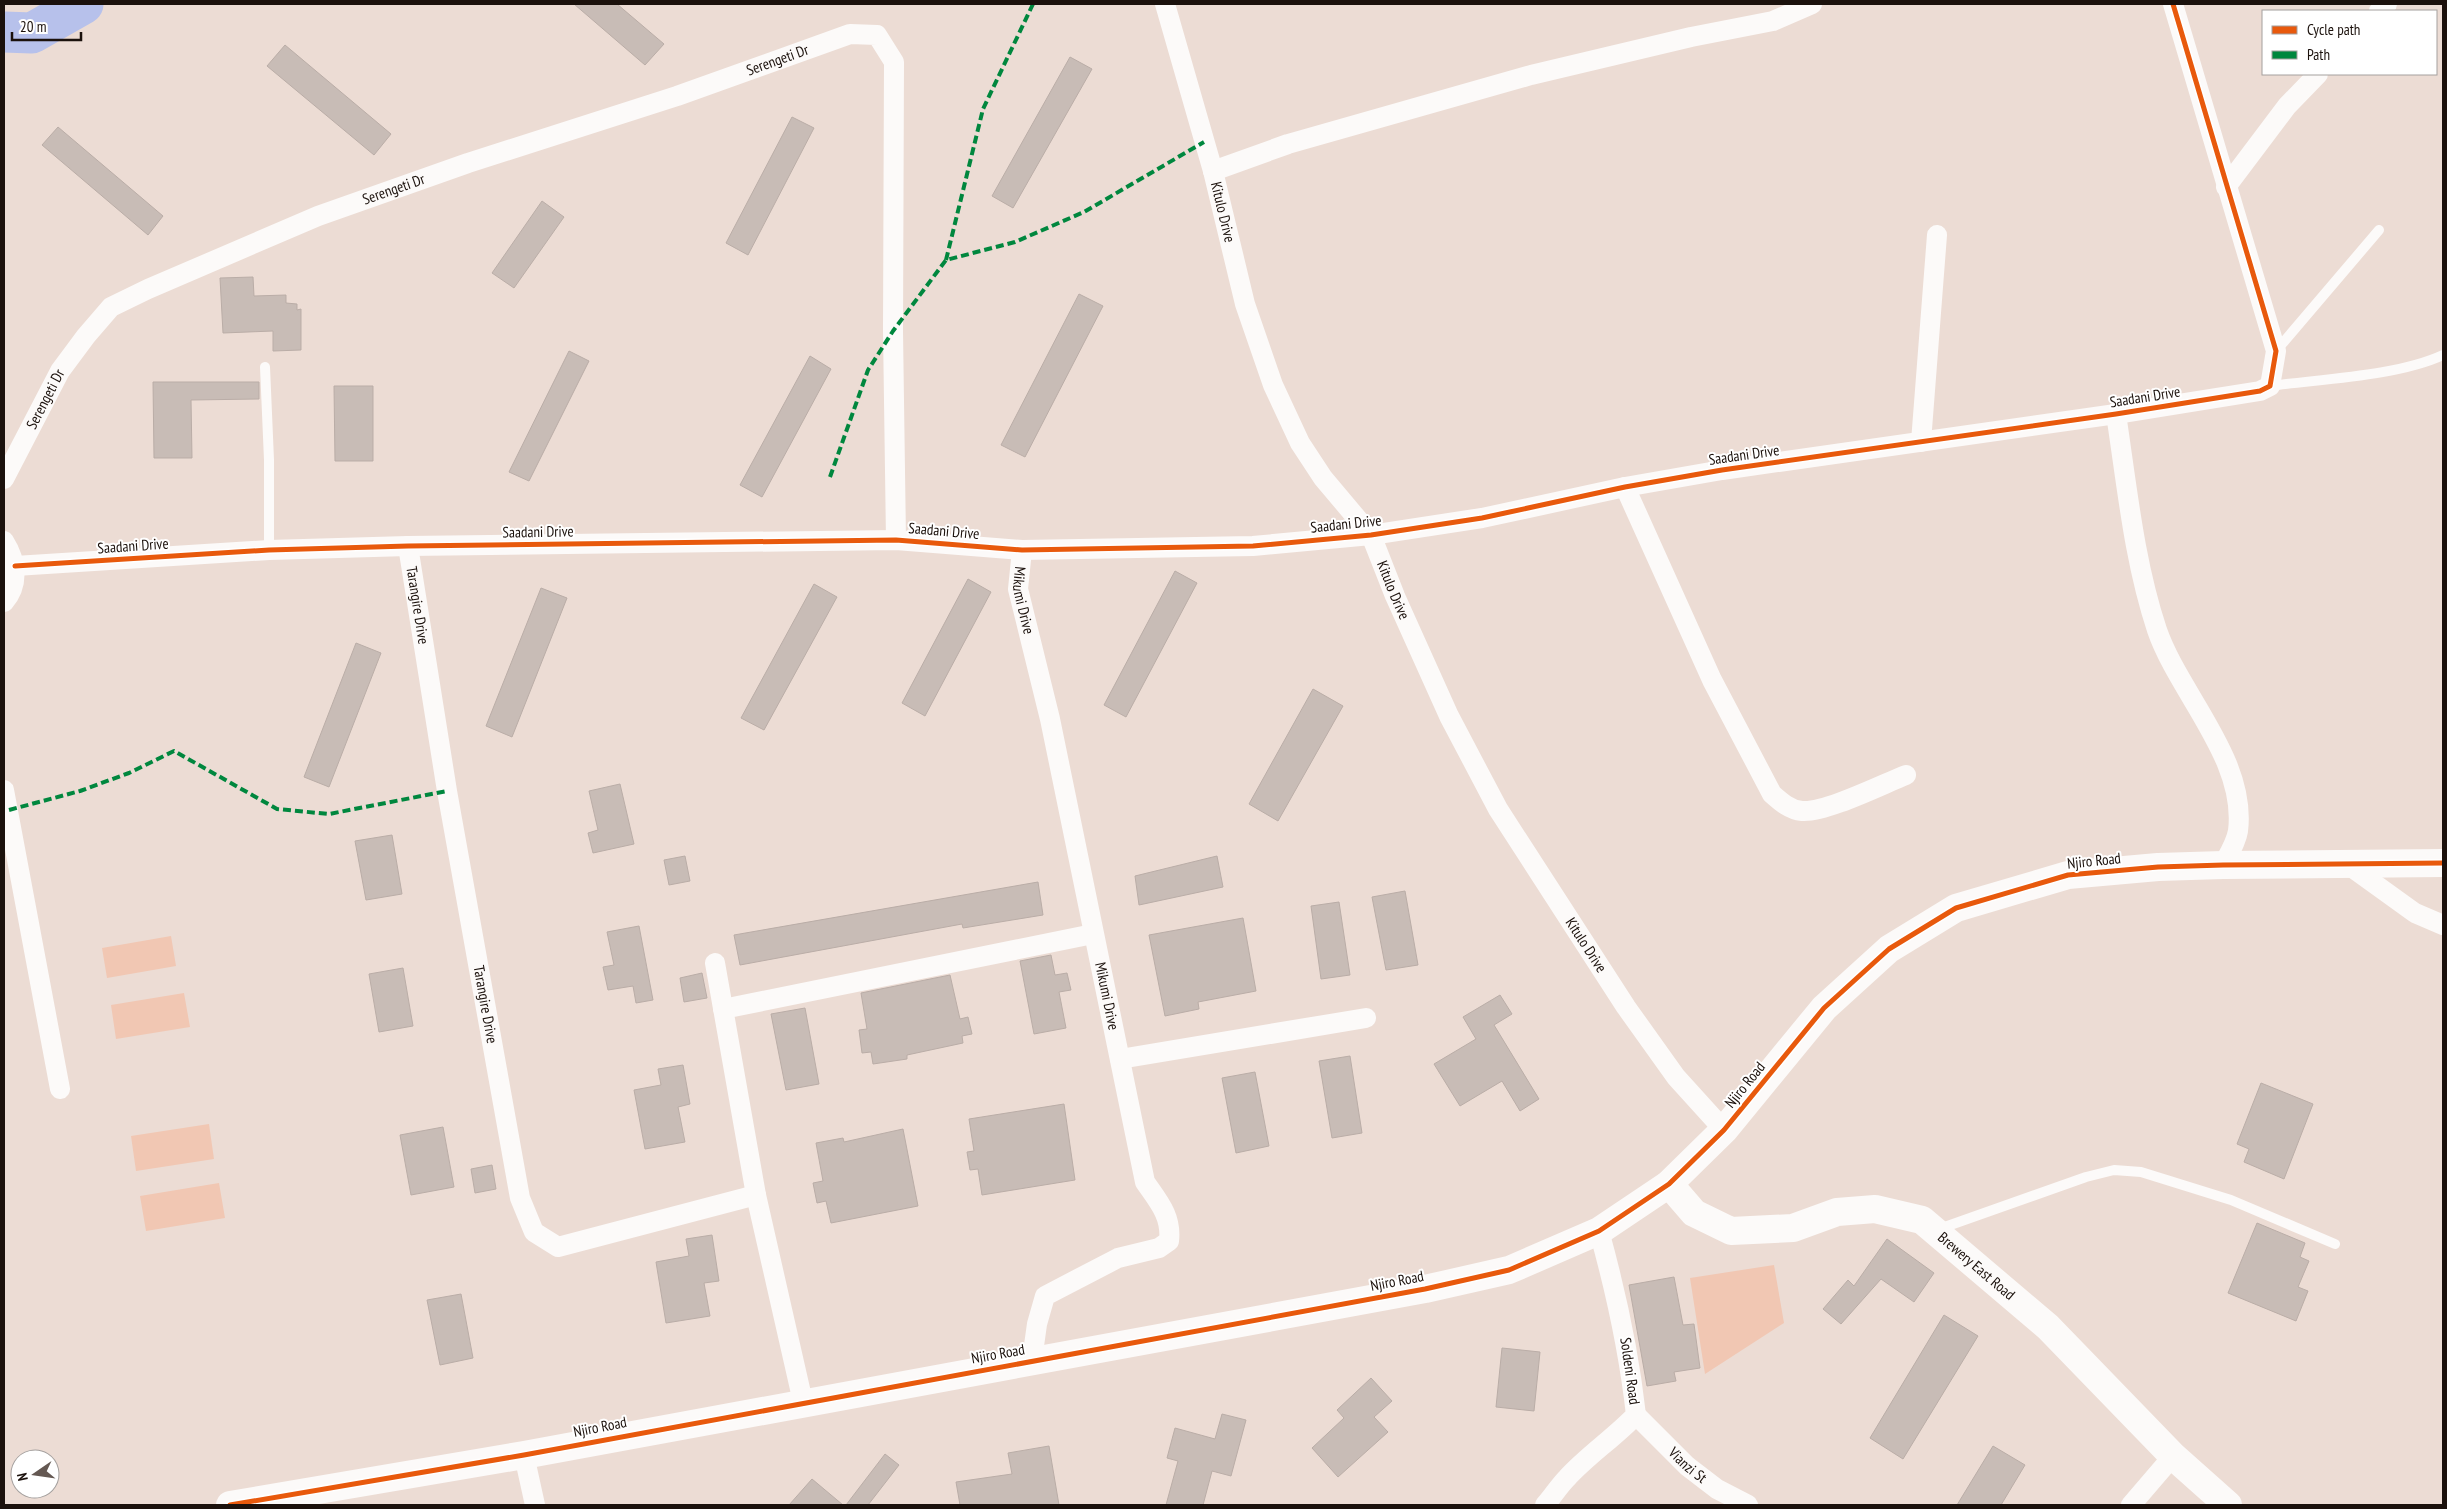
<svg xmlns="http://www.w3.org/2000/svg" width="2447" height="1509" font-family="'PT Sans Narrow',sans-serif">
  <rect width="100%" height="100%" fill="#ecdcd4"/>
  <path fill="#f1c7b3" d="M171 936 176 966 107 978 102 948Z
    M184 993 190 1027 116 1039 111 1005Z
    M209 1124 214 1159 136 1171 131 1136Z
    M219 1183 225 1218 146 1231 140 1196Z
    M1774 1265 1784 1323 1705 1374 1690 1278Z"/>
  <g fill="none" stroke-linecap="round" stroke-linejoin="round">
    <path stroke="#b7c1eb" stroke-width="41" d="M4 32 32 33 83 4"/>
  </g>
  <path fill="#c8bcb6" stroke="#baada7" d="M574 4H617L664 44 645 65Z
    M285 45 391 134 374 155 267 66Z
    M1070 57 1092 69 1013 208 992 196Z
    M792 117 814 128 748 255 726 243Z
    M58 127 163 216 148 235 42 145Z
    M542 201 564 217 514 288 492 273Z
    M253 277 254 296 286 295V303L297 304V310L301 309V350L273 351V331L223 333 220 278Z
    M1079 294 1103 306 1025 457 1001 445Z
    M569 351 589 361 529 481 509 472Z
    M810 356 831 369 762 497 740 485Z
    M153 382H259V399L191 400 192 458H154Z
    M334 386H373V461H335Z
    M1175 571 1197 583 1126 717 1104 705Z
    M968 579 991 592 925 716 902 703Z
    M814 584 837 597 764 730 741 718Z
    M541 588 567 598 512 737 486 726Z
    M356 643 381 653 329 787 304 777Z
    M1313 689 1343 706 1278 821 1249 804Z
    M620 784 634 844 593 853 588 833 598 830 589 791Z
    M392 835 402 894 366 900 355 841Z
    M685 856 690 881 669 885 664 860Z
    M1217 856 1223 887 1139 905 1135 876Z
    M1038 882 1043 915 963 928 962 924 740 965 734 935Z
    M1405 891 1418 965 1386 970 1372 897Z
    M1339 902 1350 975 1321 979 1311 906Z
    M1243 918 1256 991 1198 1002 1199 1009 1165 1016 1149 935Z
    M639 926 653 1000 636 1003 633 986 608 990 603 967 614 965 607 932Z
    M1051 955 1055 975 1067 973 1071 990 1059 992 1066 1028 1034 1034 1020 961Z
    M403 968 413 1026 379 1032 369 974Z
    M702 973 707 998 684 1002 680 978Z
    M950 975 960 1019 968 1017 972 1034 962 1036 963 1043 907 1055V1059L873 1064 871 1052 862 1053 859 1030 867 1029 861 993Z
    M1500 995 1512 1014 1494 1025 1539 1099 1520 1111 1502 1081 1460 1106 1434 1064 1476 1039 1463 1017Z
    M805 1008 819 1084 786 1090 771 1014Z
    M1350 1056 1362 1133 1332 1138 1319 1061Z
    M683 1065 690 1104 678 1107 685 1142 645 1149 634 1090 661 1085 658 1069Z
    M1255 1072 1269 1146 1236 1153 1222 1078Z
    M2261 1083 2313 1104 2284 1179 2244 1162 2249 1149 2237 1144Z
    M1064 1104 1075 1180 982 1195 978 1169 970 1170 967 1152 974 1151 969 1119Z
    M443 1127 454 1187 411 1195 400 1135Z
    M903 1129 918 1206 831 1223 826 1201 817 1203 813 1183 823 1181 816 1143 843 1138 844 1142Z
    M492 1165 496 1189 475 1193 471 1169Z
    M2257 1223 2305 1243 2300 1257 2309 1261 2298 1287 2308 1291 2296 1321 2228 1293Z
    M712 1235 719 1281 704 1283 710 1316 666 1323 656 1262 689 1256 686 1239Z
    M1887 1239 1934 1273 1914 1302 1881 1279 1841 1324 1823 1309 1848 1280 1854 1286Z
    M1674 1277 1683 1325 1694 1324 1700 1368 1674 1372 1676 1381 1647 1386 1629 1285Z
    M461 1294 473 1358 440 1365 427 1300Z
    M1944 1315 1978 1336 1903 1459 1870 1438Z
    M1502 1348 1540 1352 1534 1411 1496 1407Z
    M1371 1378 1392 1401 1374 1417 1388 1432 1338 1477 1312 1448 1344 1418 1337 1410Z
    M1222 1414 1246 1420 1231 1476 1212 1471 1203 1505H1166L1178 1461 1167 1458 1175 1428 1215 1439Z
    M1049 1446 1059 1505H960L956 1482 1012 1474 1008 1453Z
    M1993 1446 2025 1465 2001 1505H1957Z
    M885 1454 899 1465 868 1505H846Z
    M812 1479 843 1505H789Z"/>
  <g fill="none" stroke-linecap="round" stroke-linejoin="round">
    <path stroke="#fcfaf9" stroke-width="10" d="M2276 351 2379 230
      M265 367 269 460V550
      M2270 386C2321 379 2398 376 2443 355
      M1939 1229 2086 1177 2114 1170 2141 1172 2231 1200 2335 1244"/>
    <g stroke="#fcfaf9" stroke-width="20">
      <path id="s1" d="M1165 4 1213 171 1245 304 1273 385 1300 443 1323 478 1371 535 1395 596 1449 716 1498 809 1626 1007 1676 1077 1724 1130"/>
      <path d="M2379 11 2387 4"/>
      <path d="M1213 171 1288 144 1531 75 1691 37 1773 21 1812 4"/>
      <path d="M2226 187 2287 106 2318 74"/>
      <path d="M2116 414C2127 486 2134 561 2157 630 2179 694 2247 759 2238 831 2236 843 2229 854 2223 865"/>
      <path d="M1921 442 1937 235"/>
      <path id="s2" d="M4 479 60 371 86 336 111 307 148 289 318 216 468 163 677 96 850 34 877 35 894 62 893 331 896 540"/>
      <path d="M1625 487 1712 680 1772 794C1781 802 1790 810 1802 811 1825 813 1883 784 1906 775"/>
      <path d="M4 541C16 560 20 584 4 602"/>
      <path id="s3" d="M408 546 447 791 520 1198 534 1232 558 1247 756 1195"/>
      <path id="s4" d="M1022 550 1018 589 1050 719 1145 1182C1158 1201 1172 1216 1169 1241L1159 1248 1118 1258 1045 1296 1037 1324 1032 1360"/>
      <path d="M15 566 269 550 408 546 896 540 1022 550 1253 546 1371 535 1482 518 1625 487 1722 470 2116 414 2260 391 2270 386 2276 351 2173 4"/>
      <path d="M4 790 60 1089"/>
      <path d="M2347 864 2415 913 2443 925"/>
      <path d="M715 963 756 1195 803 1402"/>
      <path d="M723 1009 1093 934"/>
      <path d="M1120 1059 1366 1018"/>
      <path id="s5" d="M1636 1415 1687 1466 1717 1489 1748 1505"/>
      <path d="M524 1455 535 1505"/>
      <path d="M1545 1505C1553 1496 1559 1486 1567 1478 1588 1455 1614 1438 1636 1415 1629 1352 1616 1292 1599 1231"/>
      <path d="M2131 1505 2173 1456"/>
    </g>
    <g stroke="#fcfaf9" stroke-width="28">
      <path id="s6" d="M1669 1184 1694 1213 1731 1231 1793 1228 1837 1212 1875 1209 1922 1220 2048 1327 2173 1456 2228 1505"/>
      <path d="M230 1505 524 1455 1425 1289 1509 1270 1599 1231 1669 1184 1724 1130 1824 1008 1889 949 1956 908 2068 875 2158 867 2223 865 2443 863"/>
    </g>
    <path stroke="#00873e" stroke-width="4" stroke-dasharray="8 4" stroke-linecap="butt" d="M946 260 983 109 1033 4
      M830 477 868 370 893 331 946 260 1015 242 1084 212 1204 142
      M9 810 80 791 129 773 174 751 277 809 329 814 447 791"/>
    <defs>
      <path id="cycleway" d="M15 566 269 550 408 546 896 540 1022 550 1253 546 1371 535 1482 518 1625 487 1722 470 2116 414 2260 391 2270 386 2276 351 2173 4
        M230 1505 524 1455 1425 1289 1509 1270 1599 1231 1669 1184 1724 1130 1824 1008 1889 949 1956 908 2068 875 2158 867 2223 865 2443 863"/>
    </defs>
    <use href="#cycleway" stroke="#fff" stroke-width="8"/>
    <use href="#cycleway" stroke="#e8590c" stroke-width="5"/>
  </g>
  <g text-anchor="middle" stroke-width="4" stroke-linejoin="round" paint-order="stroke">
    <g font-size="15" fill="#1b110c" stroke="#fff">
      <text dy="5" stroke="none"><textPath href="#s2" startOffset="915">Serengeti Dr</textPath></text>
      <text dy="5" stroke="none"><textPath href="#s2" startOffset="510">Serengeti Dr</textPath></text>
      <text dy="5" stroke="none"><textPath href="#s1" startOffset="216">Kitulo Drive</textPath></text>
      <text transform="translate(2145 397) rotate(-9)" y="5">Saadani Drive</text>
      <text dy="5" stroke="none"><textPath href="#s2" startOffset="90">Serengeti Dr</textPath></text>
      <text transform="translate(1744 455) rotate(-8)" y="5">Saadani Drive</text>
      <text transform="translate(1346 524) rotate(-6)" y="5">Saadani Drive</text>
      <text transform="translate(944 531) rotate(5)" y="5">Saadani Drive</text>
      <text transform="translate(538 532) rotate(-1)" y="5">Saadani Drive</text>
      <text transform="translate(133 546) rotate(-4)" y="5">Saadani Drive</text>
      <text dy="5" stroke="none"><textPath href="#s1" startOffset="636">Kitulo Drive</textPath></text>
      <text dy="5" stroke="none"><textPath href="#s4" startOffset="51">Mikumi Drive</textPath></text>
      <text dy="5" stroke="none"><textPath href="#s3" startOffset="60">Tarangire Drive</textPath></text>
      <text transform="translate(2094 861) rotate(-6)" y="5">Njiro Road</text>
      <text dy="5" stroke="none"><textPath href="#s1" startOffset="1041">Kitulo Drive</textPath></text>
      <text dy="5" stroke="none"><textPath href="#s4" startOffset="456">Mikumi Drive</textPath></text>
      <text dy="5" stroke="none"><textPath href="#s3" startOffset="465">Tarangire Drive</textPath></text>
      <text transform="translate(1745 1085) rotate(-51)" y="5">Njiro Road</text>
      <text dy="5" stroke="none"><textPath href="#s6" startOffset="346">Brewery East Road</textPath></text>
      <text transform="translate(1397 1281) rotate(-11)" y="5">Njiro Road</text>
      <text transform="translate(998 1354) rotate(-10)" y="5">Njiro Road</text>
      <text transform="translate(1630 1371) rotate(82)" y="5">Soldeni Road</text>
      <text transform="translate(600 1427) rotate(-11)" y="5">Njiro Road</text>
      <text dy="5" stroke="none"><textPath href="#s5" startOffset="72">Vianzi St</textPath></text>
    </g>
  </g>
  <rect width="2447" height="1509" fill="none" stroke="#1b110c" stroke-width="10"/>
  <rect x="2262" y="10" width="175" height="65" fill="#ffffff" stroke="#a4a09e"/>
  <rect x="2272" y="26" width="25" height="8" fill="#e8590c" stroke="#a4a09e"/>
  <text x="2307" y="35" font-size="15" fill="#1b110c">Cycle path</text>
  <rect x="2272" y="51" width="25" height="8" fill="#00873e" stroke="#a4a09e"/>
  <text x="2307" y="60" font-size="15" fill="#1b110c">Path</text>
  <g transform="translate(35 1474) rotate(257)"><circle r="24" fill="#ffffff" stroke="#a4a09e"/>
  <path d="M0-4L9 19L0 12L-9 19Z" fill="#645852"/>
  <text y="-8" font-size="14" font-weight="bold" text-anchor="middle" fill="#1b110c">N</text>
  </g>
  <path d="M12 32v8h69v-8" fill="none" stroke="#1b110c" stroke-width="2.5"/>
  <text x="20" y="32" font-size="15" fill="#1b110c" stroke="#ffffff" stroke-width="4" paint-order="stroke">20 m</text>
</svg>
